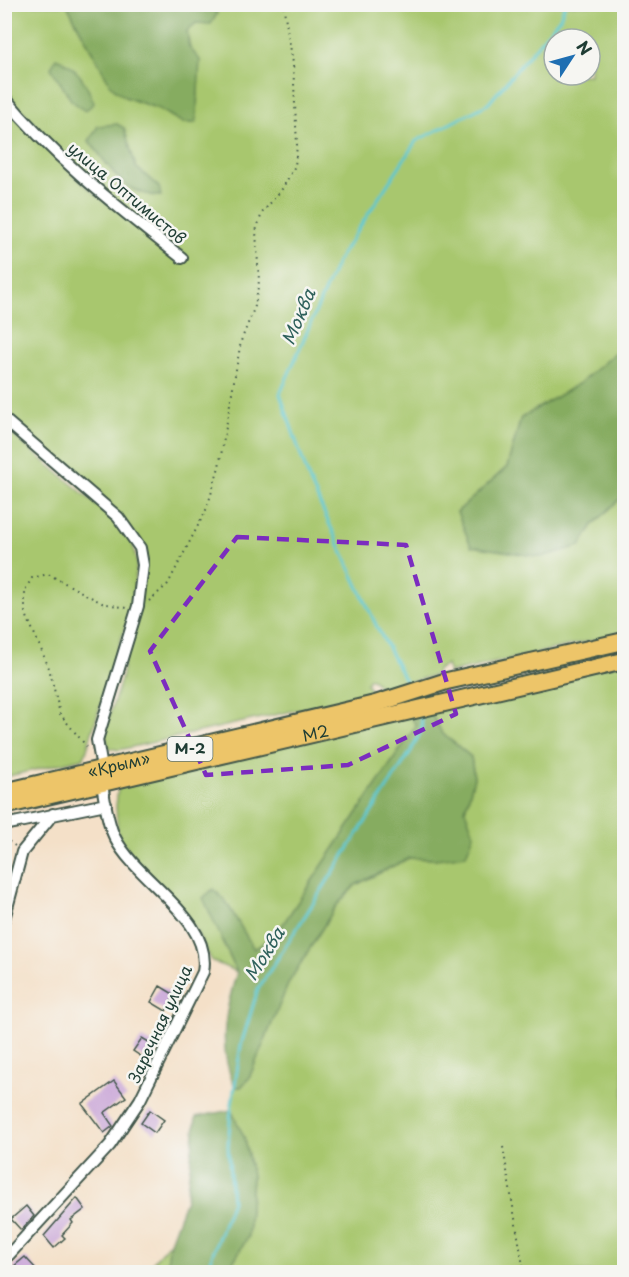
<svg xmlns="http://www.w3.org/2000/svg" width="629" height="1277" font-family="'Playpen Sans',sans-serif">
  <rect width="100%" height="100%" fill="#f6f6f2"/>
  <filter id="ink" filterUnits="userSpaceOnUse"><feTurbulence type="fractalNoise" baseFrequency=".0167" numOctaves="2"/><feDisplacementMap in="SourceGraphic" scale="12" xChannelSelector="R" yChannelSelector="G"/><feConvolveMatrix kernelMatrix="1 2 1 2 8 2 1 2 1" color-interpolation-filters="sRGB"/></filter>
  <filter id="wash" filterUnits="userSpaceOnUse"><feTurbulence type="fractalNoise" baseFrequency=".008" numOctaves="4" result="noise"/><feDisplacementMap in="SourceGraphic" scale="24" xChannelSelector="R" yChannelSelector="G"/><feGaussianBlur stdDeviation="1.35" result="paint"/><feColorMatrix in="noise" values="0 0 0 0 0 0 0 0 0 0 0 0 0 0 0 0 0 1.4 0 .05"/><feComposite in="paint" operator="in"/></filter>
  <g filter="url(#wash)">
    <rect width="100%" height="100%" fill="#f4e0c8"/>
    <path fill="#a8c76e" stroke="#648251" stroke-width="1.5" fill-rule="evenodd" d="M5 5H67L91 50 125 97 159 109 183 123H196L198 96 187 31 196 23 217 14 213 5H624V345L580 383 521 418 507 467 457 512 580 546 593 525 624 495V633L449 673 446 665 437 670 436 675 381 689 374 680 369 678 366 683 372 692 359 696 119 750 109 748 104 732 121 680 144 549 5 411V390L11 371 4 362 5 101C38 142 74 178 115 210L5 92ZM554 39H590V75H554ZM124 128 136 168 158 187 160 196C120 194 112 168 89 141Z
      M4 428 115 520 133 545 137 564 131 608 84 758 5 777Z
      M624 662V1272H227L248 1237 252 1176 245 1139 231 1110 235 1087H241L249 1078 289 982 336 906 356 885 409 858 437 859 465 810 474 778 471 757 442 733 429 710Z
      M410 714 416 726 275 936 254 950 225 900 221 939 237 972 212 961 194 927 154 884 118 836 116 806 118 789 127 779Z
      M170 1242 166 1272H144Z"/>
    <path fill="#86ac61" stroke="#52744a" stroke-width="1.5" d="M67 5H213L217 14 211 24 196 23 187 31 189 47 200 60 196 123H183L159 109 125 97 111 86Z
      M56 58C77 66 86 82 94 103L85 111 71 100 51 68Z
      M117 124 124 128 136 167 159 187 161 196C120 194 112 168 89 141L98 126Z
      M624 345V495L593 525 580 546 541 557 471 546 457 512 507 467 521 418 580 383Z
      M429 710 442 733 471 757 474 778 465 810 474 834 466 855 437 859 409 858 355 885 336 906 289 982 249 1078 241 1087H235C217 1049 225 1011 237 972L203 898 213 889 225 900 254 949 275 936 416 726 410 714Z
      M231 1110 245 1139 252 1176 248 1237 227 1272H166L170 1242 186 1199 196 1117Z"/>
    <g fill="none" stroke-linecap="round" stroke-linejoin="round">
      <path stroke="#5ac7d0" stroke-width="3" d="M409 688 377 627 310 482 280 394 338 260 416 141 488 104 560 18 565 4
        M206 1272 232 1201 228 1146 231 1110 241 1045 258 989 411 751 422 729 421 715"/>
    </g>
    <g id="blocks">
      <path fill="#ccaad9" d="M160 986 175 995 166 1011 151 1002Z
        M142 1038 154 1045 145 1059 133 1051Z
        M114 1081 126 1097 104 1113 113 1126 104 1133 82 1104Z
        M150 1110 164 1120 155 1133 141 1123Z
        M77 1198 85 1209 71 1220 73 1223 62 1235 65 1238 54 1248 44 1236Z
        M26 1206 34 1216 21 1230 11 1219Z
        M25 1257 39 1272H19L13 1267Z"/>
    </g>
  </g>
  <g filter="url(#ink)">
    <use href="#blocks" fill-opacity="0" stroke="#3f554a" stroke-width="1.5"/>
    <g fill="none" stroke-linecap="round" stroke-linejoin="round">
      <defs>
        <path id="minor" d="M4 97C57 161 118 207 182 258
          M4 419 118 517 140 548 143 565 138 606 97 740 102 768
          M4 825 106 804
          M4 919 22 852 53 814
          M4 1260 110 1145 140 1100 203 972C213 918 137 882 115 838 107 822 105 801 102 784"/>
        <g id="trunk">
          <path id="s1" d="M4 792 375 704 447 681 624 641"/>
          <path id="s2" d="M4 806 624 661"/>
        </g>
      </defs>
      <use href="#minor" stroke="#3f554a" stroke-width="14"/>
      <use href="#trunk" stroke="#3f554a" stroke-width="20"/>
      <path stroke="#3f554a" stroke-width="2" stroke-dasharray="1.5 4.5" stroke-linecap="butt" d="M149 601 168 584 207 508 219 467 241 341 255 306 259 281 256 231 262 213 282 189 295 166 297 145 293 63 283 4
        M87 747 60 714 49 668 25 612V590L32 578 48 574 102 603 127 608
        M4 838 15 846
        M503 1147 524 1272"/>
      <use href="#minor" stroke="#fff" stroke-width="10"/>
      <use href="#trunk" stroke="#edc569" stroke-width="16"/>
    </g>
  </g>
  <path fill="none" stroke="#7b2cbf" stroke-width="4.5" stroke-dasharray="12 8" stroke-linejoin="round" d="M237 537 406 545 456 714 348 765 206 775 150 651Z"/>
  <g text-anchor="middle" stroke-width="5" stroke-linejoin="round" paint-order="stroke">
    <rect fill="#f6f6f2" stroke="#60746d" stroke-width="1.5" x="167.5" y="737" width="45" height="24" rx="4.5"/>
    <g font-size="15" font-weight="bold" fill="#1f3d34">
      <text x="190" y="754">М-2</text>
    </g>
    <g font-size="16" fill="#1f3d34" stroke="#f6f6f2">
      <text transform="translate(127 193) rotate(40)" y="6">улица Оптимистов</text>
      <text dy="6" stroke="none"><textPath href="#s2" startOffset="320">М2</textPath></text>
      <text dy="6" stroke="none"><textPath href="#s1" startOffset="118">«Крым»</textPath></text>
      <text transform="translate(160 1024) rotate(-65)" y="6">Заречная улица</text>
    </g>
    <g font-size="18" font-style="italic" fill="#2e605b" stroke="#f6f6f2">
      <text transform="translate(299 317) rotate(-67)" y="6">Моква</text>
      <text transform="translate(265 954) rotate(-58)" y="6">Моква</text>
    </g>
  </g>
  <rect width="629" height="1277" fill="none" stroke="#f6f6f2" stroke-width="24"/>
  <g transform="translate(572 57) rotate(54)"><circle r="28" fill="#f6f6f2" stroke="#a0aca6" stroke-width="1.5"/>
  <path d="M0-4.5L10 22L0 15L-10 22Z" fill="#1f6fb2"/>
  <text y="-9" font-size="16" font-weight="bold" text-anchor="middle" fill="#1f3d34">N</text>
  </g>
</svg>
